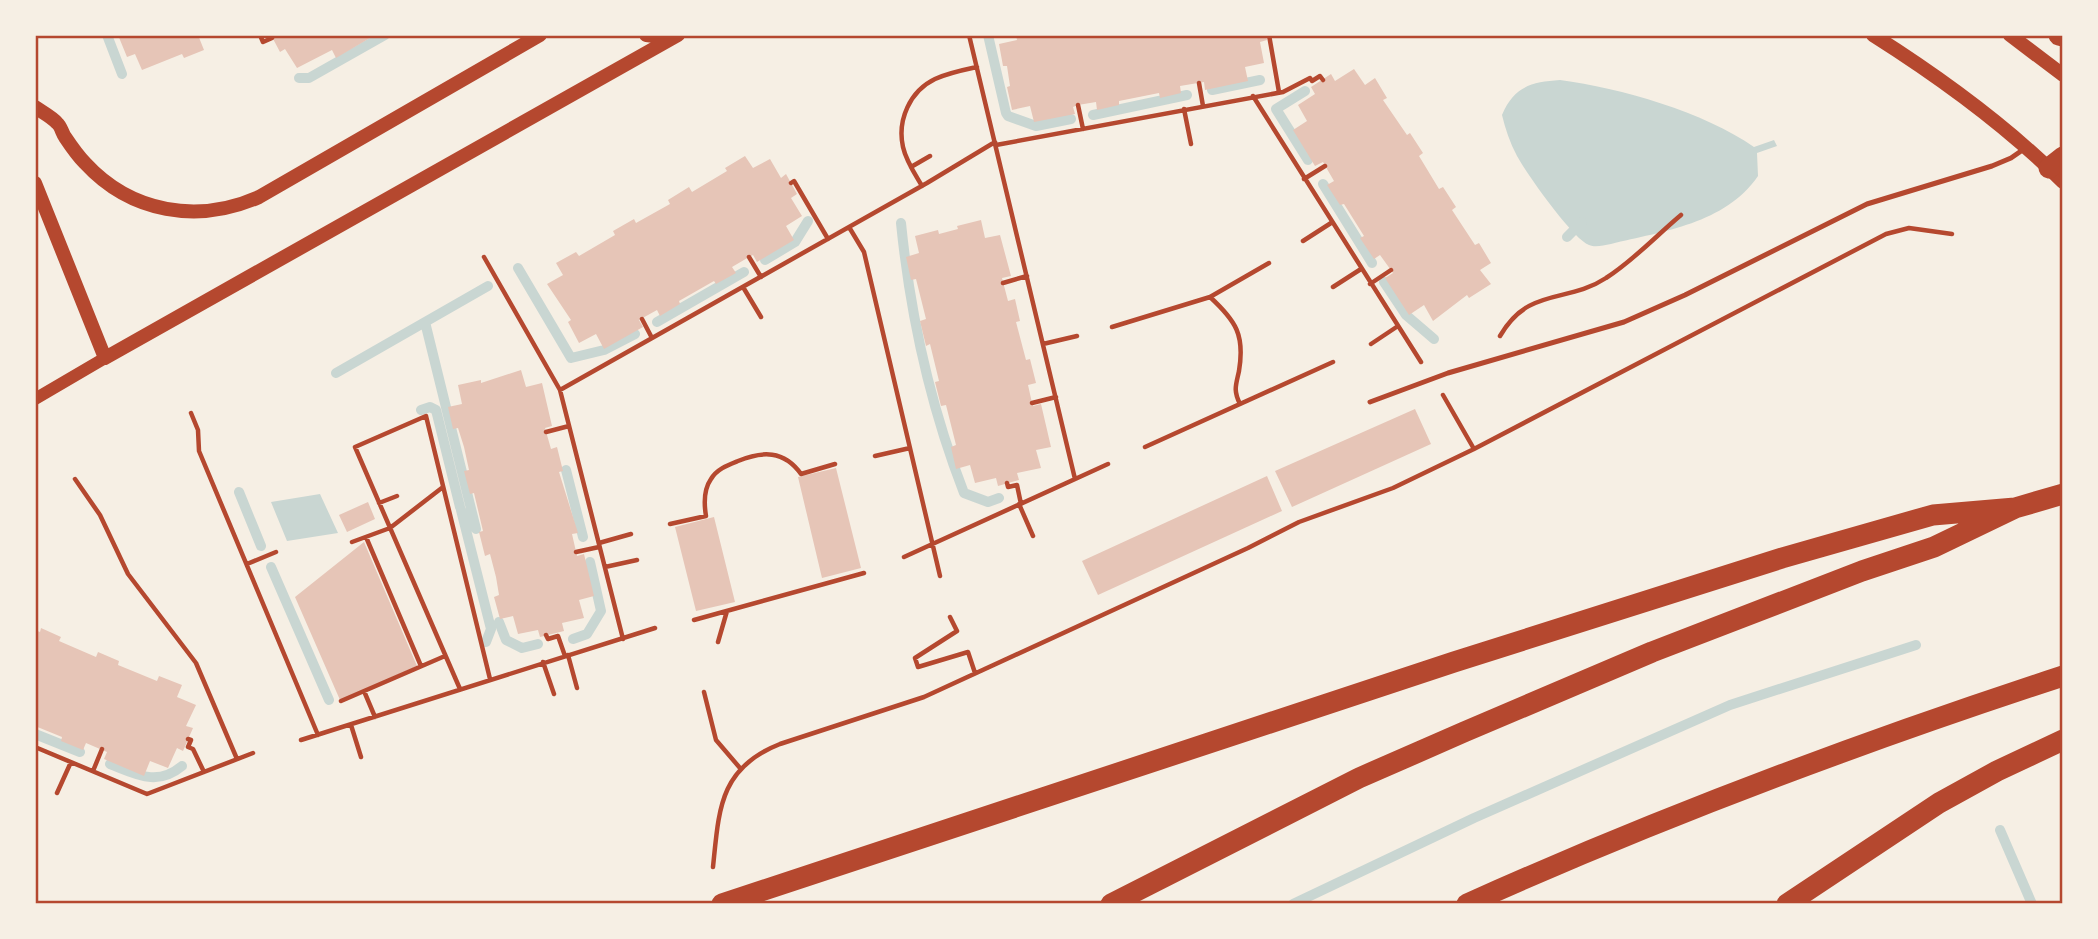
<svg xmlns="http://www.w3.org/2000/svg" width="2098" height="939" font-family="'Libre Baskerville',serif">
  <rect width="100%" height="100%" fill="#f6efe4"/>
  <path fill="#c9d6d2" d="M1560 80C1621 88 1704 112 1754 147L1774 140 1777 146 1757 153 1758 176C1725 224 1663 231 1611 244 1603 245 1596 248 1589 245 1572 238 1527 174 1517 156 1510 143 1505 128 1502 115 1514 86 1532 82 1560 80Z
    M320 494 338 533 287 541 271 502Z"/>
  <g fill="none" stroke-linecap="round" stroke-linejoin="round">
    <path stroke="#c9d6d2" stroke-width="10" d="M107 35 122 74
      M988 35 1006 113 1008 116 1036 126 1071 119
      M299 78H309L385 35
      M1212 90 1260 80
      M1305 91 1276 109 1308 160
      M1093 115 1187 95
      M1323 184 1372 263
      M901 223C910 313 931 408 964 493L988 502 999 498
      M1567 237 1582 222
      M765 260 795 242 808 221
      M518 268 571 358 604 350 635 334
      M1384 282 1406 315 1434 339
      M425 322 476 529
      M657 322 744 272
      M336 373 488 286
      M421 410 430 407 436 410 460 507
      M566 470 583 537
      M239 492 261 546
      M461 510 491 629 486 642
      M271 567 329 700
      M499 622 506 640 522 648 538 644
      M573 639 587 634 601 611 590 562
      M35 734 80 752
      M110 764C136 774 157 787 182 766
      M2000 830 2032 904
      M1293 904 1474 818 1730 705 1916 645"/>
  </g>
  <path fill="#e6c5b7" d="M118 35H198L204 50 184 58 182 54 142 70 135 54 127 57Z
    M271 35H375L336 58 332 50 297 68 285 49 280 52Z
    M1016 35H1266L1267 40 1260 42 1264 63 1245 67 1248 81 1205 90 1204 82 1180 86 1181 93 1160 98 1159 93 1119 101V105L1097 110 1096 102 1078 105 1073 107 1075 114 1034 122 1030 106 1012 110 1007 87 1010 86 1007 66H1003L999 44 1017 40Z
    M1354 69 1365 85 1375 78 1387 98 1383 100 1407 135 1410 133 1423 153 1419 156 1439 189 1443 187 1456 207 1452 210 1475 245 1479 243 1491 263 1480 270 1491 284 1469 298 1467 295 1433 321 1424 305 1409 315 1385 278 1393 273 1380 255 1374 259 1360 238 1364 236 1344 204 1340 205 1327 185 1334 181 1323 162 1315 166 1293 130 1307 121 1298 105 1315 94 1311 87 1331 74 1335 81Z
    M745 156 753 168 770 159 781 178 786 174 797 194 791 198 802 216 786 226 794 240 757 262 753 255 749 257 732 267 736 273 716 284 714 281 679 301 680 304 660 316 657 310 639 320 643 327 604 349 596 334 579 343 568 322 571 320 547 284 563 275 556 263 576 252 579 256 615 235 613 231 634 219 636 223 670 204 668 200 689 187 692 192 727 171 725 168Z
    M981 220 985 238 1000 235 1011 276 1002 278 1008 301 1015 299 1020 321 1016 322 1026 360 1030 359 1036 383 1028 385 1032 403 1033 406 1041 404 1051 447 1036 450 1041 468 1017 473 1019 480 998 486 996 478 975 483 970 465 956 469 951 447 956 445 946 405 941 406 935 382 939 381 930 344 926 346 920 321 926 319 916 279 911 280 906 257 919 253 915 236 938 230 939 234 958 229 957 226Z
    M521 370 526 387 542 383 552 426 545 428 551 449 557 447 563 471 559 472 578 533 572 534 577 556 584 554 594 596 579 600 584 618 562 623 564 631 540 637 538 630 518 634 513 616 500 619 494 597 499 595 496 577 490 554 485 556 479 532 483 531 474 493 470 494 464 471 469 470 464 447 458 428 453 429 448 407 462 404 458 385 481 380V383Z
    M1415 409 1431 444 1292 507 1275 471Z
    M836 468 861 568 822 578 798 477Z
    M1267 476 1282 511 1098 595 1082 561Z
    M368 502 375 519 347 532 339 515Z
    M714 517 735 602 696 611 675 527Z
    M364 542 417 666 340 700 295 597Z
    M41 628 61 637 59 641 96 657 98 652 119 661 118 665 157 681 159 676 182 685 177 697 196 705 186 726 193 728 183 751 177 748 168 768 150 761 144 776 104 759 107 752 86 743 83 750 61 741 62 737 35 726V630L40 632Z"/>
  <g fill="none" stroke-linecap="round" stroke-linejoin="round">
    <path stroke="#b5482f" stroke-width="4.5" d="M260 35 263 42 272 38
      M969 35 1075 479
      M1269 35 1279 92
      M1199 83 1203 106
      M1253 96 1421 362
      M1078 105 1083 129
      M1184 109 1191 144
      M996 145 1283 92 1310 78 1312 81 1320 76 1323 80
      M911 167 930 156
      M1304 179 1325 166
      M791 183 794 181 828 239
      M922 186C915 174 906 161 903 147 897 120 910 91 935 79 948 73 963 70 977 67
      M849 227 864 252 940 576
      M1303 241 1331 223
      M484 257 560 390 927 183 995 142
      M749 257 761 277
      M1003 283 1027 276
      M1370 284 1391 270
      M743 287 761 317
      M1333 287 1361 269
      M1210 297C1236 321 1245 335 1239 371 1236 385 1233 390 1240 404
      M642 319 652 338
      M1112 327 1210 297 1269 263
      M1500 336C1529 286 1567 304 1606 278 1633 261 1657 235 1681 215
      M1043 344 1077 336
      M1371 344 1398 326
      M560 390 623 639
      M1443 395 1474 449
      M1032 403 1056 397
      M191 413 198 430 199 451 318 735
      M546 432 569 426
      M1145 447 1333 362
      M875 456 910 448
      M75 479 100 515 128 574 196 663 237 759
      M1007 483 1008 487 1017 485 1021 504
      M379 503 397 496
      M1019 504 1033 536
      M670 524 706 516C704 504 704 489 711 479 717 469 728 465 738 461 762 451 784 450 801 474L835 464
      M366 537 421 666
      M352 542 390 528 443 487
      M599 543 631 534
      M576 552 599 547
      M904 557 1108 464
      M247 564 276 552
      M605 567 637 560
      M950 617 957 631 915 658 918 667 968 652 975 673
      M694 620 864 573
      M546 635 548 639 558 636 565 656
      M718 642 727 611
      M568 655 577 688
      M543 662 554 694
      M460 689 355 447 426 416 490 679
      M364 691 375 717
      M704 692 716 740 740 768
      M341 701 445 656
      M351 725 361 757
      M188 739 191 740 188 747 193 749 204 772
      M301 740 655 628
      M35 747 147 794 253 753
      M93 771 102 749
      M57 793 71 762
      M713 867C719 810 719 768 780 744L924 697 1248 548 1299 522 1393 488 1474 449 1886 234 1909 228 1952 234"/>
    <path stroke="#b5482f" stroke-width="5" d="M1370 402 1448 373 1624 322 1685 295 1867 204 1992 166 2011 158 2024 149"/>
    <path stroke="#b5482f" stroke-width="12" d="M35 399 105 358"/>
    <path stroke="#b5482f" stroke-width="14" d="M646 35 672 38
      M1873 35C1941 78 2006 125 2063 182
      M2010 35 2063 75
      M35 107C42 112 52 117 57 123 61 126 62 133 65 137 71 146 77 155 85 163 131 213 198 224 259 197L540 35
      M35 183 105 358 678 35"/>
    <path stroke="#b5482f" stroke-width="21" d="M2059 35 2063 36
      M2049 168 2063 157
      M722 904 1454 662 1782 558 1933 515 2015 508
      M1111 904 1359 778 1464 732 1652 652 1862 571 1934 547 2015 508 2063 494
      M1467 904C1661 817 1861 742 2063 676
      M1787 904 1939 803 1997 771 2063 740"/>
  </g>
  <rect width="2098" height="939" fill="none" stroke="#f6efe4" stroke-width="74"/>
  <rect x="37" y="37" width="2024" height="865" fill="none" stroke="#b5482f" stroke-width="2.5"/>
</svg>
